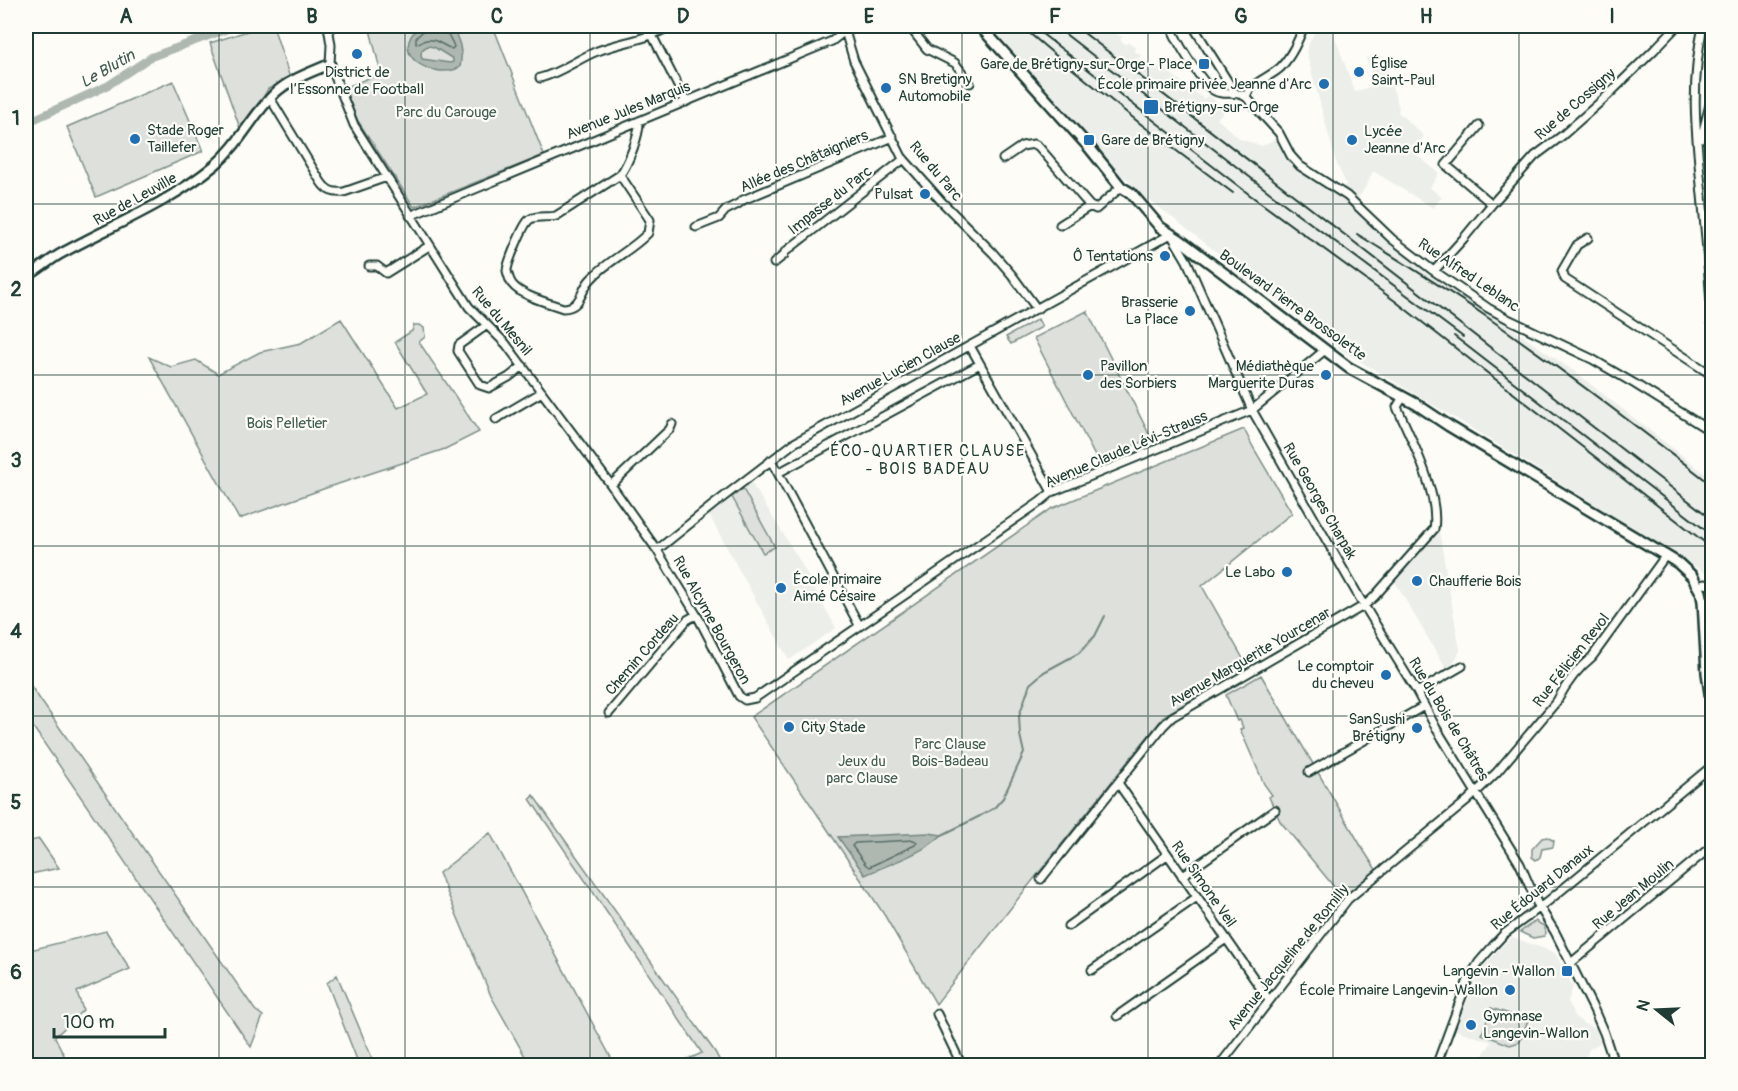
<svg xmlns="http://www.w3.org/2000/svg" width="1738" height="1091" font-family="Pangolin,sans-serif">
  <rect width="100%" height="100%" fill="#fdfcf7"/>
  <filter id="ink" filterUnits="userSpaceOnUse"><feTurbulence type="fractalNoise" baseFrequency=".0167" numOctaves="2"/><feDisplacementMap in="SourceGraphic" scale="12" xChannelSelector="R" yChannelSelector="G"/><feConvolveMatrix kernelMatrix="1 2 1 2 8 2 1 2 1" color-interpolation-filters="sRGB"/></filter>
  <g filter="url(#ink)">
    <path fill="#eceee9" d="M995 26H1103L1122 37 1120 40 1125 44 1130 43 1135 47V51L1141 55 1138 59 1141 61 1143 59 1153 67 1161 66 1204 99 1208 95 1226 109 1217 119 1240 139 1262 146 1277 138 1289 161 1302 173 1335 194 1350 205 1389 241 1430 272 1575 372 1712 479V577L1455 418 1343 351 1150 200 1147 201 1126 178 1119 174 1111 165 1106 157 996 32Z
      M1317 26H1331L1355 92 1375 85 1366 58 1374 55 1381 56 1399 107 1398 112 1424 136 1413 152 1439 173 1430 188 1442 197 1433 208 1373 171 1367 185 1358 198 1343 188 1346 184 1336 162 1306 51Z
      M751 482 798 558 836 628 789 660 709 515Z
      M1439 531 1460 651 1448 672 1395 582Z
      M1512 937 1555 953 1573 986 1568 1001 1574 1016 1584 1024 1596 1029 1600 1043 1589 1049 1583 1065H1476L1492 1042 1456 1030 1471 990 1481 970 1501 947Z"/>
    <path fill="#dde0db" stroke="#7e8e88" stroke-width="1.5" d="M263 26H273L290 78 268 89 242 134 210 43Z
      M369 26H493L544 155 414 207 358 121 344 88 381 73Z
      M173 81 203 151 96 197 67 127Z
      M1087 311 1151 438 1098 462 1034 338Z
      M341 319 398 408 427 394 395 342 412 331 414 325H419L424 328 425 337 419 342 479 432 445 449 326 488 239 519 149 357 171 367 196 360 218 374 260 352 301 343Z
      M1038 319 1042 327 1011 344 1006 337Z
      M1244 429 1253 447 1292 513 1202 586 1245 662 1250 667 1165 715 1021 895 936 1004 885 916 826 827 751 717 1051 509Z
      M743 489 775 547 763 553 732 497Z
      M1261 675 1364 851 1377 871 1344 899 1280 821 1269 797 1272 795 1264 784 1240 729 1243 728 1240 720 1237 721 1226 695Z
      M26 679 255 1010 263 1016 251 1047 29 721 26 719Z
      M533 795 715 1052 722 1065H676L702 1053 530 799Z
      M490 833 615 1065H530L491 996 439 873Z
      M1547 837 1554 841 1553 847 1542 849 1540 857 1536 860 1532 857V849L1542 838Z
      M39 839 59 868 26 875V842Z
      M1535 921 1544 926 1546 933 1544 936 1533 938 1520 932Z
      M106 931 130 969 77 992 83 1010 55 1037 69 1065H26V951Z
      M337 975 375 1065H359L327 983Z
      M1491 1008 1528 1020 1520 1042 1510 1045 1482 1034Z"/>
    <path fill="#aeb8b1" stroke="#75877f" stroke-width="1.5" fill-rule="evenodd" d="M420 26H448C460 35 463 52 460 67 436 81 385 56 420 26ZM428 46 434 47 453 59V62L450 63 422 59C420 52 421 49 428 46Z
      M929 833 942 835C922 854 891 863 865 875L838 837Z"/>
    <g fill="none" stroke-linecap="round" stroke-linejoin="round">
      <path stroke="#586e66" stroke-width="1.5" d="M424 26 423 31 416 38V44C419 43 422 41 426 40 436 38 443 46 452 49L454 47C452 39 445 33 445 26
        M914 840 917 842 915 845 869 867 866 865 852 846 855 843Z"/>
      <path stroke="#75877f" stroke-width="2" d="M942 835 980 816 994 808 1003 798 1024 753 1020 735 1019 716 1030 684 1044 672 1079 653 1095 636 1105 616"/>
      <path stroke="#aeb8b1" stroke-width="8" d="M26 123 107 86 151 57 236 26"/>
      <defs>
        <path id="minor" d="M328 26 331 45 330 64 354 125 469 307 506 344 611 485 657 550 699 619 739 696 745 700 755 698 1040 502 1052 492 1252 410 1325 350
          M649 26 652 35 686 102
          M909 26 927 49 955 63 970 83
          M1171 26C1175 39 1203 86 1215 91 1225 96 1237 90 1246 97L1279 133 1291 156 1300 166 1347 196 1392 239 1431 269 1488 308 1510 320 1592 359 1635 384 1704 427 1712 430
          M1193 26 1235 93
          M1703 26C1690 86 1696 134 1702 195 1706 238 1710 280 1712 323
          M540 78C560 73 576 60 595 52 620 42 647 40 670 26
          M1246 97C1249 83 1271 77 1281 67 1292 55 1298 41 1304 26
          M270 98 321 182C327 191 333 193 344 192L387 177
          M1479 126 1446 165 1492 204
          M1701 139 1712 97
          M1003 159 1022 146 1034 144 1038 146 1090 206 1096 209 1121 187
          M620 175 650 220 648 233C631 251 607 261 591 279 580 290 582 308 563 308 549 303 521 296 512 284 510 281 508 275 507 271 507 264 523 225 529 220 535 215 548 218 556 216L620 175C628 164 640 135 639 121
          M410 216 832 41 845 31 854 61 902 157 942 202 993 253 1012 275 1037 309
          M1060 225 1090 206
          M696 227 719 218 726 210 738 204 743 200 893 137
          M1588 238 1577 245 1562 271 1565 279 1712 375
          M774 263 784 255 785 252 904 159
          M369 266H377L386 273 429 246
          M1434 271 1464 238 1492 204 1535 156 1563 135 1607 96 1654 50 1677 26
          M487 325 459 345 458 351 480 385 489 388 509 377 523 366
          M970 346 1052 492
          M496 419 542 392
          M771 460 859 625
          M778 473 980 364
          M611 485 670 429 672 424
          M657 550 713 505 794 443 1171 234 1187 261 1252 410 1359 597 1417 692 1436 728 1520 864 1537 903 1555 932 1594 1010 1604 1033 1615 1066
          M1699 586 1704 584 1712 585
          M1417 692 1462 666
          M609 713 687 620 696 615
          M1309 772 1424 706
          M1118 783 1269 1000
          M1182 876 1275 810
          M1041 879 1163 726 1172 717 1365 605 1374 597 1434 529C1440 494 1411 439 1397 407L1403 397
          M1068 926 1167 855
          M1571 963 1712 846
          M1092 970 1197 897
          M937 1014 962 1066
          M1117 1016 1226 939
          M1219 1066 1348 899 1467 801 1497 772 1557 701C1565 686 1578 668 1592 657L1666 555
          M1436 1066 1468 980 1479 962 1493 946 1504 934 1547 902 1712 766"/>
        <path id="tertiary" d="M26 277C39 270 50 259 64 252 115 224 169 203 215 165 239 145 252 116 274 94 288 80 312 72 330 64"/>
        <path id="secondary" d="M844 26 845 31 854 26
          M980 26 1088 146 1121 187 1131 193 1160 227 1180 240 1349 368 1416 404 1449 426 1678 563 1692 576 1701 592 1703 601 1707 673 1712 706"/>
      </defs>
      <use href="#minor" stroke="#1f3d34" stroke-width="11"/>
      <use href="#tertiary" stroke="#1f3d34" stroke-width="13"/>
      <use href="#secondary" stroke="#1f3d34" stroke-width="14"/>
      <use href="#minor" stroke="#fdfcf7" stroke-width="7"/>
      <use href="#tertiary" stroke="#fdfcf7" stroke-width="8"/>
      <use href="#secondary" stroke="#fdfcf7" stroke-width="9"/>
      <path stroke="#1f3d34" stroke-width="2" d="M1021 26 1054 54 1142 125 1233 193
        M1032 26 1250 195 1395 301 1712 548
        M1055 26 1278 199 1463 337
        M1075 26 1712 519
        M1357 234C1400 261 1443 287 1484 315 1562 369 1638 427 1712 485
        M1454 336 1712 535"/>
    </g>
  </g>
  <path fill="none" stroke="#1f3d34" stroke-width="1.5" stroke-opacity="0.55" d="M219 26V1066M405 26V1066M590 26V1066M776 26V1066M962 26V1066M1148 26V1066M1333 26V1066M1519 26V1066M26 204H1712M26 375H1712M26 546H1712M26 716H1712M26 887H1712"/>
  <g fill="#1f6fb2" stroke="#fdfcf7" stroke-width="2">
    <circle cx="357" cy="54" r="6"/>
    <rect x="1198" y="58" width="12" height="12" rx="3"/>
    <circle cx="1359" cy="72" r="6"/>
    <circle cx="1324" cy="84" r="6"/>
    <circle cx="886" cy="88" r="6"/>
    <rect x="1143" y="99" width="16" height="16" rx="3"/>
    <circle cx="135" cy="139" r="6"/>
    <rect x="1083" y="134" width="12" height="12" rx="3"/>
    <circle cx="1352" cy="140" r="6"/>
    <circle cx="925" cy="194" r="6"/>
    <circle cx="1165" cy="256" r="6"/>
    <circle cx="1190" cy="311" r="6"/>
    <circle cx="1088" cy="375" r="6"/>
    <circle cx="1326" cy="375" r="6"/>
    <circle cx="1287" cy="572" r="6"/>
    <circle cx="1417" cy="581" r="6"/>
    <circle cx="781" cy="588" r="6"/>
    <circle cx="1386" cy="675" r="6"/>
    <circle cx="789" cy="727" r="6"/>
    <circle cx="1417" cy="728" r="6"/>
    <rect x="1561" y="965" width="12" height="12" rx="3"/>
    <circle cx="1510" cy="990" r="6"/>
    <circle cx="1471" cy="1025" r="6"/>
  </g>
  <g text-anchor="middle" stroke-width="4.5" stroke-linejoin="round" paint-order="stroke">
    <g font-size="15" fill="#1f3d34" stroke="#fdfcf7" text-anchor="start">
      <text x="1371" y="68">Église<tspan x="1371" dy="17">Saint-Paul</tspan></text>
      <text x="1192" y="69" text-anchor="end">Gare de Brétigny-sur-Orge - Place</text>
      <text x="357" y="77" text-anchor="middle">District de<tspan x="357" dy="17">l’Essonne de Football</tspan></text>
      <text x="898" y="84">SN Bretigny<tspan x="898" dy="17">Automobile</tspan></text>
      <text x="1312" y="89" text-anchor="end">École primaire privée Jeanne d'Arc</text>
      <text x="1164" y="112">Brétigny-sur-Orge</text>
      <text x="147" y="135">Stade Roger<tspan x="147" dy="17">Taillefer</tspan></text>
      <text x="1364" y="136">Lycée<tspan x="1364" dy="17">Jeanne d'Arc</tspan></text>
      <text x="1101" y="145">Gare de Brétigny</text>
      <text x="913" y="199" text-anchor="end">Pulsat</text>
      <text x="1153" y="261" text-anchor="end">Ô Tentations</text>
      <text x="1178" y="307" text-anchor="end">Brasserie<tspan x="1178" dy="17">La Place</tspan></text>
      <text x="1100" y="371">Pavillon<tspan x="1100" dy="17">des Sorbiers</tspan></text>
      <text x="1314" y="371" text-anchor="end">Médiathèque<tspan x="1314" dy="17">Marguerite Duras</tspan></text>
      <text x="1275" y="577" text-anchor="end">Le Labo</text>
      <text x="793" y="584">École primaire<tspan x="793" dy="17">Aimé Césaire</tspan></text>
      <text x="1429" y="586">Chaufferie Bois</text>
      <text x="1374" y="671" text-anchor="end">Le comptoir<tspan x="1374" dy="17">du cheveu</tspan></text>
      <text x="1405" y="724" text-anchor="end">SanSushi<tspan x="1405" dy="17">Brétigny</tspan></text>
      <text x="801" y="732">City Stade</text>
      <text x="1555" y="976" text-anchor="end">Langevin - Wallon</text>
      <text x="1498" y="995" text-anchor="end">École Primaire Langevin-Wallon</text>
      <text x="1483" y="1021">Gymnase<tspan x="1483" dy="17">Langevin-Wallon</tspan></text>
    </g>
    <g font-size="15" fill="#1f3d34" stroke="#fdfcf7">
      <text transform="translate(1575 104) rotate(-41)" y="5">Rue de Cossigny</text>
      <text transform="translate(628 110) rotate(-22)" y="5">Avenue Jules Marquis</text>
      <text transform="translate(804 161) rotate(-23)" y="5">Allée des Châtaigniers</text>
      <text transform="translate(936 171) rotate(50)" y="5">Rue du Parc</text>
      <text transform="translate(135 199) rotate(-29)" y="5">Rue de Leuville</text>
      <text transform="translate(830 200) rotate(-38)" y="5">Impasse du Parc</text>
      <text transform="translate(1469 275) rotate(34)" y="5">Rue Alfred Leblanc</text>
      <text transform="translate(1293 305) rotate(36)" y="5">Boulevard Pierre Brossolette</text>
      <text transform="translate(502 321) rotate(50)" y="5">Rue du Mesnil</text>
      <text transform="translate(900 369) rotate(-29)" y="5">Avenue Lucien Clause</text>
      <text transform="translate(1126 449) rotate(-23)" y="5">Avenue Claude Lévi-Strauss</text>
      <text transform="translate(1320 501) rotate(60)" y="5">Rue Georges Charpak</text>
      <text transform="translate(712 620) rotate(61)" y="5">Rue Alcyme Bourgeron</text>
      <text transform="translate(642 654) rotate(-49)" y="5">Chemin Cordeau</text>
      <text transform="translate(1250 657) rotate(-30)" y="5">Avenue Marguerite Yourcenar</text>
      <text transform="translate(1571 660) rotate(-52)" y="5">Rue Félicien Revol</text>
      <text transform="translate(1449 719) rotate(59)" y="5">Rue du Bois de Châtres</text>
      <text transform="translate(1204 884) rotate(55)" y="5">Rue Simone Veil</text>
      <text transform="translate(1542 887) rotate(-39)" y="5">Rue Édouard Danaux</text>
      <text transform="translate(1633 894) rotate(-40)" y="5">Rue Jean Moulin</text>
      <text transform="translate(1288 957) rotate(-51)" y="5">Avenue Jacqueline de Romilly</text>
    </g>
    <g font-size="15" fill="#455e55" stroke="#fdfcf7">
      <text x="446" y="117">Parc du Carouge</text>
      <text x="287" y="428">Bois Pelletier</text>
      <text x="950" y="749">Parc Clause<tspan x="950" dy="17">Bois-Badeau</tspan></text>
      <text x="862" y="766">Jeux du<tspan x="862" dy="17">parc Clause</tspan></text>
    </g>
    <g font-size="16" font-style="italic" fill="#435c53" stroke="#fdfcf7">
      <text transform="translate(107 68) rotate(-30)" y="6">Le Blutin</text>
    </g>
    <g font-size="16" letter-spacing="1.5" fill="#1f3d34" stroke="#fdfcf7">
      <text x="928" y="456">ÉCO-QUARTIER CLAUSE<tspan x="928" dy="18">- BOIS BADEAU</tspan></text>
    </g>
  </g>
  <rect width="1738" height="1091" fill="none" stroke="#fdfcf7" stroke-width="66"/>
  <g transform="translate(1657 1010) rotate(288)" stroke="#fdfcf7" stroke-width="4.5" paint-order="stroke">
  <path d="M0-4.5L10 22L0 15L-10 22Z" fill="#1f3d34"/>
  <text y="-9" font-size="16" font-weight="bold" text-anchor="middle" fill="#1f3d34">N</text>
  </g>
  <path d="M54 1028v9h111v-9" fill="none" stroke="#1f3d34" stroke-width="3"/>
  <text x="63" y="1028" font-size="18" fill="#1f3d34" stroke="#fdfcf7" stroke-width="4.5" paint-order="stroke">100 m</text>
  <rect x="33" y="33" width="1672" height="1025" fill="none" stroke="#1f3d34" stroke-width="2"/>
  <g font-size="20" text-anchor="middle" font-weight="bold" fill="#1f3d34">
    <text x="126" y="23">A</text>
    <text x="312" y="23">B</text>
    <text x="497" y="23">C</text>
    <text x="683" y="23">D</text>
    <text x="869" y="23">E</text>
    <text x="1055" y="23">F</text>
    <text x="1241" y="23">G</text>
    <text x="1426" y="23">H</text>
    <text x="1612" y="23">I</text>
    <text x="16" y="125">1</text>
    <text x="16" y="296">2</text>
    <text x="16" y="467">3</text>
    <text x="16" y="638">4</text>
    <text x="16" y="809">5</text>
    <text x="16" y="979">6</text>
  </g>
</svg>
